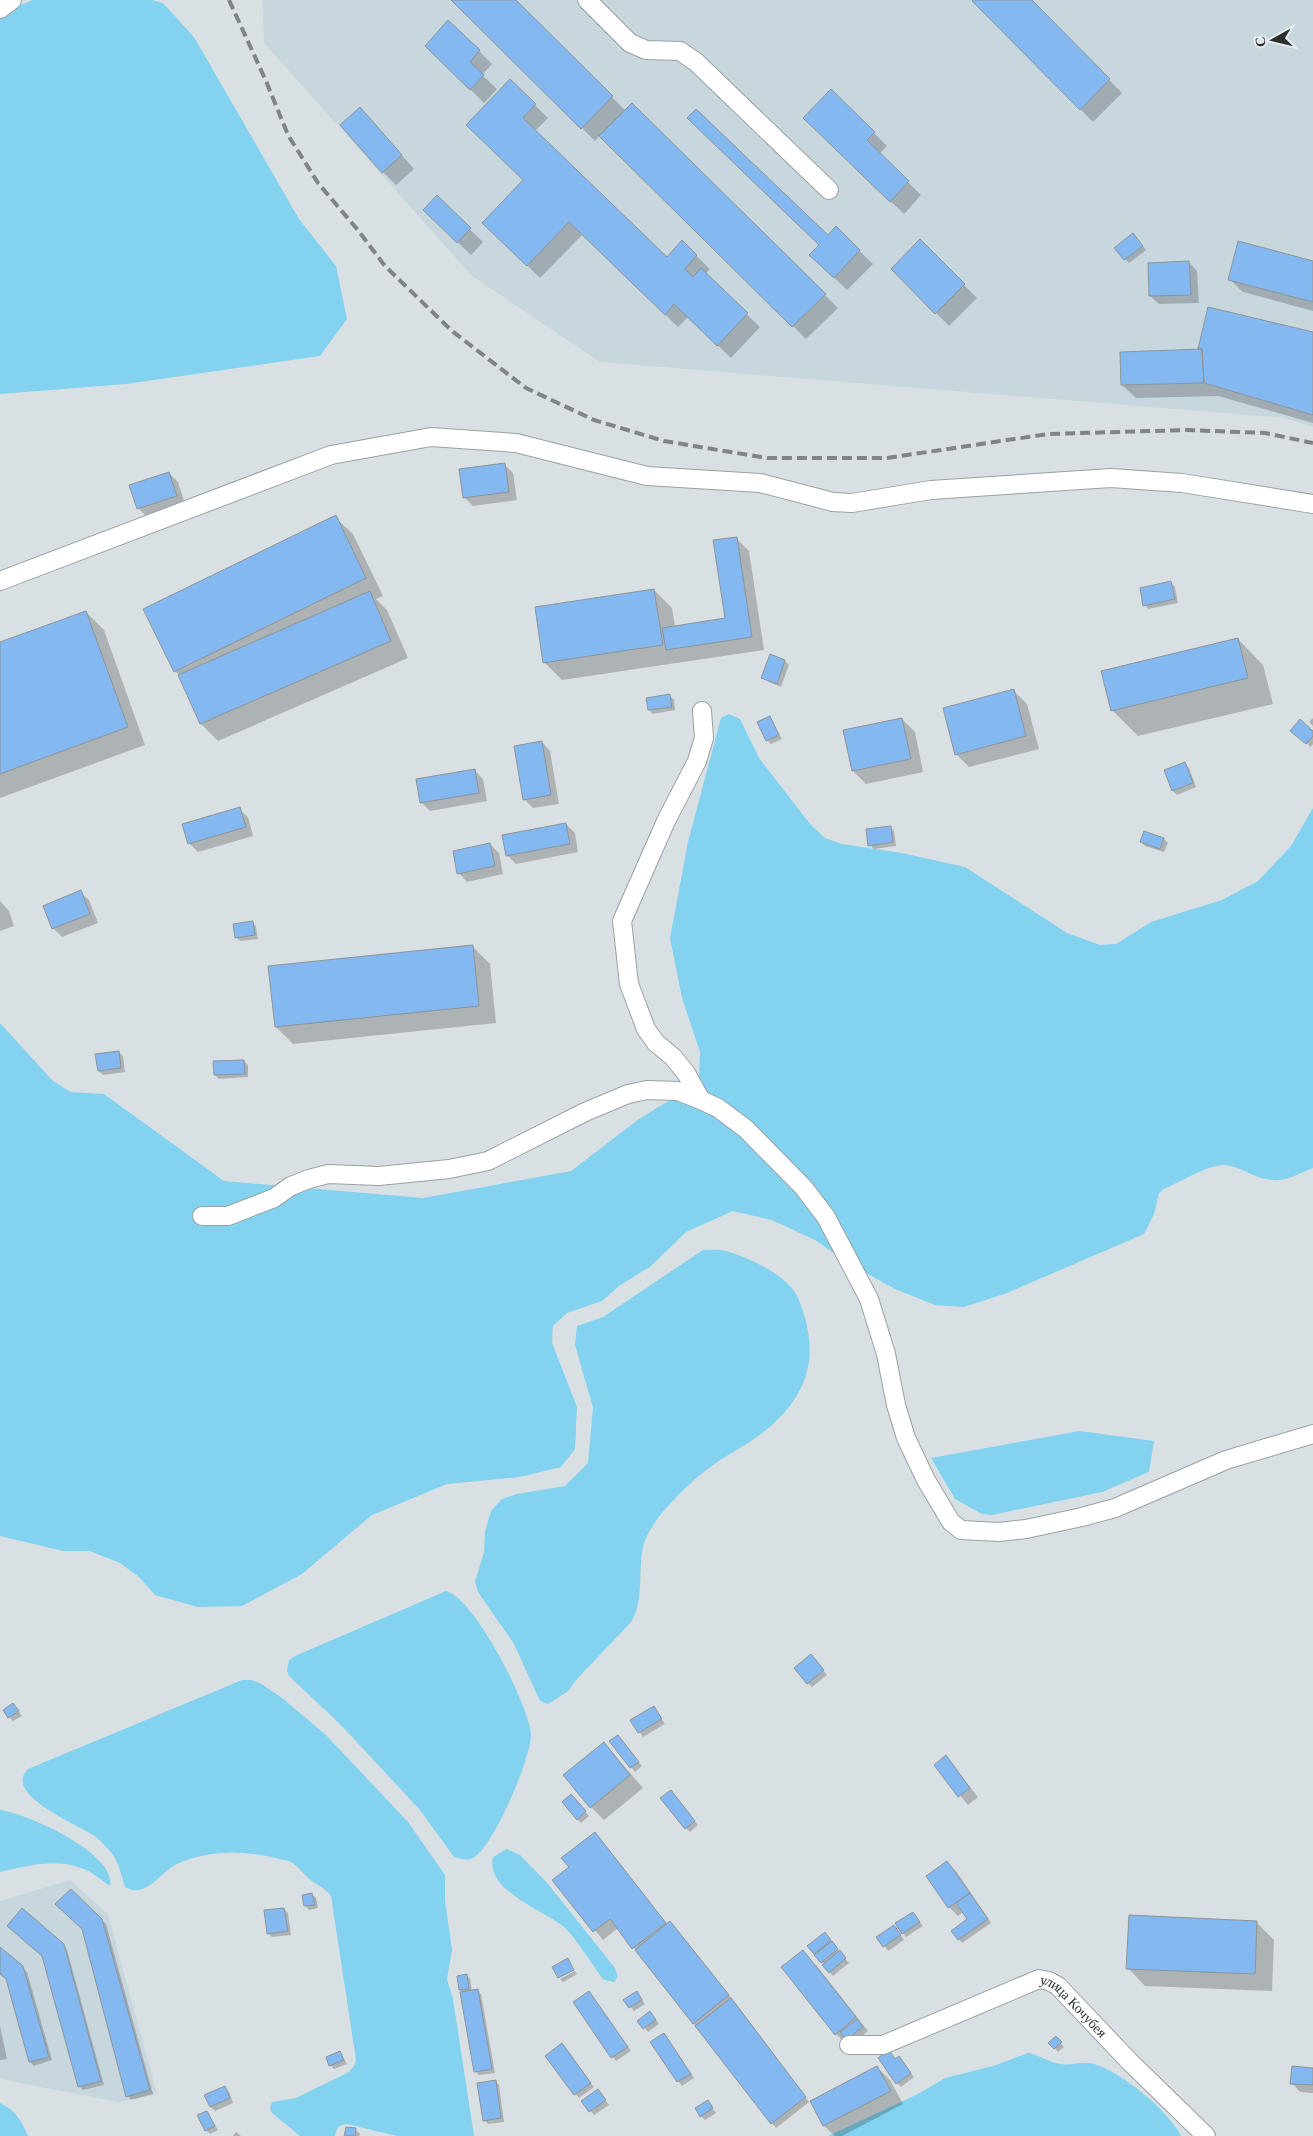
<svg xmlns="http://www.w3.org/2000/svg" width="1313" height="2136" font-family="'Times New Roman',serif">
  <rect width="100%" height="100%" fill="#d9e0e3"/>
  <path fill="#c8d7de" d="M262 0H1313V427L1285 418 600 362 472 276 264 43Z
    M70 1880 108 1914 157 2094 118 2102 0 2079V1901Z"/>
  <path fill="#83d2ef" d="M33 0H152L163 3 194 37 299 219 336 266 347 319 320 356 126 384 0 394V13Z
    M729 714 740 719 759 758 810 824 825 838 842 844 902 853 965 867 1067 933 1100 945 1116 944 1151 922 1222 900 1258 881 1291 846 1313 808V1168C1286 1179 1280 1186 1251 1174 1243 1170 1234 1166 1225 1165 1209 1164 1180 1182 1164 1189L1159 1193 1154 1214 1144 1234 1007 1293 964 1307 935 1305 895 1289 848 1263 815 1240 772 1220 733 1211 686 1232 651 1266 619 1286 602 1301 567 1313 553 1326 552 1343 577 1407 575 1449 561 1467 520 1477 447 1484 372 1515 302 1574 242 1606 198 1607 155 1595 139 1577 120 1563 90 1551H63L0 1536V1023L53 1081 71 1092 104 1094 224 1181 423 1198 571 1171 639 1119 699 1082 700 1052 682 998 670 938 688 842 721 718Z
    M703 1250C710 1250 719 1249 726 1251 750 1258 790 1276 799 1300 818 1349 813 1387 773 1424 753 1443 726 1454 705 1471 689 1483 674 1499 661 1514 655 1522 645 1537 643 1547 638 1572 644 1599 632 1621L578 1678 567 1692 548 1704 540 1701 514 1644 478 1592 475 1582 484 1552 485 1532 491 1511 502 1499 517 1494 565 1486 588 1463 593 1408 575 1345 577 1326 603 1317Z
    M1080 1431 1154 1441 1149 1472 1102 1492 992 1515 982 1514 955 1499 931 1458Z
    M446 1591C474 1597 530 1707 531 1735 531 1758 493 1848 473 1858 467 1861 461 1859 454 1857L420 1810 340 1724 289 1676 287 1671 289 1660 295 1656Z
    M242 1680H251L260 1683 282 1698 326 1735 408 1822 445 1875V1900L452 1950 447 1979 453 1999 474 2136H397L347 2124C338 2125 337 2128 335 2136H300L271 2112 270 2107 272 2102 296 2098 349 2072 354 2066 356 2060 331 1896C325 1887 316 1885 308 1878 303 1873 299 1868 294 1864 290 1860 282 1860 276 1858 243 1850 209 1850 177 1864 161 1871 146 1900 125 1887 121 1875 119 1861 110 1851 106 1847 101 1841 96 1837 82 1826 1 1795 28 1769Z
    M0 1810C26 1813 118 1854 110 1886 101 1880 92 1871 81 1868 55 1858 26 1866 0 1872Z
    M507 1849 520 1855 548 1884 615 1968C617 1974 619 1978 614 1982L604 1980C592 1965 577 1939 564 1927 544 1910 485 1891 493 1857Z
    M1028 2053C1039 2055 1049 2062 1060 2064 1070 2066 1082 2061 1094 2064 1120 2071 1169 2111 1181 2136H828L918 2094 945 2078 993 2066Z
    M0 2103C15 2110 22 2121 28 2136H0Z"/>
  <path fill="#0003" d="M453 0H514L626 111 632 105 838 308 806 339 600 135 595 141Z
    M974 0H1030L1122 93 1093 122 973 1Z
    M427 46 479 51 492 64 482 75 497 89 484 103Z
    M510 81 548 118 535 131 667 258 682 242 710 269 705 274 760 327 731 358 688 317 678 327 583 234 540 278 484 223 525 180Z
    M373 122 414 169 396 185 383 172Z
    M818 131 874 133 887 146 879 154 921 195 904 214Z
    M437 197 483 242 471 255 438 223Z
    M836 228 873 264 847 290 824 268Z
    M1137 239 1146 250 1129 263 1116 248Z
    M920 241 977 298 949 326 893 269Z
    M1189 262 1197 271 1199 303 1159 304 1150 296Z
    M1313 263V311L1243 292 1229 279Z
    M1209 309 1313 333V423L1218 396 1136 398 1122 385 1199 351Z
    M504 464 513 473 517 500 473 506 464 497Z
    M169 473 178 482 185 504 147 517 138 508Z
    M335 517 353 534 383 596 376 599 387 610 408 658 218 741 201 724 180 676 175 671Z
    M736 538 749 551 764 650 562 680 544 662 654 590 672 608 675 627 726 619Z
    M1171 583 1175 587 1178 603 1148 609 1145 605Z
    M86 612 104 630 145 745 0 798V644Z
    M1238 639 1263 665 1273 704 1138 736 1113 711Z
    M771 656 785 661 789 665 781 687 767 681 763 677Z
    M1013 690 1027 704 1039 749 969 767 956 754Z
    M670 696 674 700 675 710 653 714 649 710Z
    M769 718 782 739 771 744 767 740Z
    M1313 718V726L1309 722Z
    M902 719 915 732 923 772 866 784 853 771Z
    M1313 732V744L1311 747 1296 735Z
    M542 742 550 751 559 804 533 808 524 799Z
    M1185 764 1189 768 1196 787 1177 795 1173 791 1166 771Z
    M474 770 483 779 487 801 430 811 421 802Z
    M239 809 248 817 253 836 198 852 189 843Z
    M566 824 575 833 578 852 516 864 507 855Z
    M890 827 894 831 896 846 874 849 870 845Z
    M1164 839 1168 843 1164 852 1145 846 1141 842Z
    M490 844 499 853 503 874 467 882 459 873Z
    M80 892 89 900 98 923 62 937 53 928Z
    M0 901 9 911 14 926 0 931Z
    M252 922 256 926 258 939 240 941 236 937Z
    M472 946 490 964 496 1023 293 1044 276 1027Z
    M119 1052 123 1056 125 1072 103 1075 99 1071Z
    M244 1061 248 1065V1077L219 1079 215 1075Z
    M815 1660 827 1675 812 1687 808 1683Z
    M654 1707 665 1724 643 1737 632 1721Z
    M17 1709 22 1716 13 1721 9 1717Z
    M618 1736 642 1766 635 1772 611 1742Z
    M604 1743 643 1788 604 1820 591 1807Z
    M946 1757 978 1797 968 1805 935 1765Z
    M674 1796 698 1825 690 1832 686 1828Z
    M575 1800 589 1816 581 1823 577 1819Z
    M595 1833 668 1925 670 1923 679 1932 737 2005 809 2102 776 2128 618 1928 603 1940 554 1880 570 1868Z
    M947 1862 956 1871 991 1923 962 1943 959 1939 969 1920 963 1912 958 1916 949 1907 927 1876Z
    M71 1890 106 1924 153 2094 131 2100 128 2096Z
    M312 1894 316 1898 318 1908 309 1910 305 1906Z
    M284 1909 288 1913 291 1935 272 1937 268 1933Z
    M913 1913 923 1926 906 1937 903 1933Z
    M1256 1922 1274 1940 1272 1991 1145 1986 1128 1968Z
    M898 1931 904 1940 888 1951 878 1937Z
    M828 1938 849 1963 833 1976 809 1947Z
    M63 1945 67 1950 104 2085 83 2090 79 2086Z
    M0 1948 27 1972 52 2060 34 2066 30 2062 7 1979 0 1973Z
    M803 1952 816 1965 868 2031 849 2047 836 2034Z
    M575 1971 577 1974 563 1982 560 1979Z
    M466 1975 470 1979 472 1991 477 1990 481 1994 495 2073 479 2075 475 2071 463 1993 460 1990Z
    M589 1992 631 2051 616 2061 574 2002Z
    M637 1993 645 2004 634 2011 625 2000Z
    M654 2017 659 2024 648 2032 639 2021Z
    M0 2026 7 2059 0 2060Z
    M664 2034 694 2078 682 2086 652 2042Z
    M1056 2038 1064 2047 1058 2052 1050 2043Z
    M565 2049 594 2087 579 2098 547 2056Z
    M340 2052 347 2064 334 2069 330 2065Z
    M895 2060 902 2061 914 2077 901 2087 897 2083Z
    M877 2067 890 2080 903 2104 842 2136H835L824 2126 812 2102Z
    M1313 2069V2093L1300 2092 1292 2083Z
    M495 2081 499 2085 504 2122 488 2124 484 2120Z
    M225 2088 229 2092 233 2103 215 2111 211 2107Z
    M602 2095 609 2105 594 2115 583 2102Z
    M708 2102 716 2113 705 2120 701 2116Z
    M207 2112 218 2130 210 2134 206 2130Z
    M356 2130 360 2134 359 2136H346Z
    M236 2132 241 2136H233Z"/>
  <path fill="#83b8f0" stroke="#8f9498" d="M451 0H516L613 96 581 129Z
    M973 0H1032L1110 79 1080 110 972 1Z
    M448 20 480 50 470 62 484 75 470 90 425 46Z
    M510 79 536 104 523 118 667 257 682 240 697 255 685 269 693 277 701 268 748 313 717 346 674 304 665 315 569 222 527 266 482 223 523 180 466 125Z
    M831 89 875 132 867 140 909 181 890 202 803 118Z
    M632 103 826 294 792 327 599 136Z
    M360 107 402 155 382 173 340 125Z
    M696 109 828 235 836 226 860 250 834 278 809 255 819 245 687 118Z
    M437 195 471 228 457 243 423 210Z
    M1133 233 1143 246 1124 260 1114 248Z
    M920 239 965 284 935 314 891 269Z
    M1238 241 1313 261V302L1228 280Z
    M1189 261 1191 295 1149 296 1148 263Z
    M1208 307 1313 332V415L1204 383 1202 349H1198Z
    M1202 349 1204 383 1121 385 1120 352Z
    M505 463 509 492 463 498 459 469Z
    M169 472 177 496 137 509 129 485Z
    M336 515 366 578 174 672 143 609Z
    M737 537 752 637 666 650 662 628 725 618 713 540Z
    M1171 581 1175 599 1143 606 1140 588Z
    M654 589 663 645 543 663 535 607Z
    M370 591 391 641 200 724 178 675Z
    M86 611 128 727 0 774V642Z
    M1238 638 1248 678 1111 711 1101 671Z
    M770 654 785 660 777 684 761 678Z
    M1014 689 1026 736 955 755 943 708Z
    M670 694 672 707 648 710 646 698Z
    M770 716 779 735 766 741 757 722Z
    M902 718 911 759 852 771 843 730Z
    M1300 719 1313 731V736L1306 744 1290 731Z
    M542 741 551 795 523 800 514 746Z
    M1185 762 1193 783 1172 791 1164 770Z
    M475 769 479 793 420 803 416 779Z
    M240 807 246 827 188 844 182 824Z
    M566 823 570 844 506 856 502 835Z
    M891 826 893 842 868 846 866 829Z
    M1144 831 1164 838 1160 849 1140 842Z
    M490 843 495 866 457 874 453 851Z
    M81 890 90 914 52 929 43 906Z
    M253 921 255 935 235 938 233 924Z
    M473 945 479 1006 275 1027 268 966Z
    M119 1051 121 1068 98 1071 95 1054Z
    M244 1060 245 1074 214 1075 213 1061Z
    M811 1654 824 1670 807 1684 794 1668Z
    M13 1703 19 1711 8 1718 3 1710Z
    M654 1706 662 1719 638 1733 630 1720Z
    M618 1735 639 1762 630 1768 609 1741Z
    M604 1742 630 1775 590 1808 563 1775Z
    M946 1755 970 1788 958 1797 934 1765Z
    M671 1790 695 1821 685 1829 660 1798Z
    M571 1794 586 1811 577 1820 562 1802Z
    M595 1832 666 1923 632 1949 610 1919 593 1932 552 1880 569 1867 561 1858Z
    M947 1861 970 1893 948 1908 926 1876Z
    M71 1889 102 1919 150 2090 126 2097 82 1929 55 1904Z
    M312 1893 315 1905 304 1906 302 1895Z
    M970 1893 988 1919 958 1940 951 1931 967 1919 956 1903Z
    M22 1908 64 1944 101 2081 78 2087 42 1956 7 1926Z
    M284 1908 288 1931 267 1934 264 1910Z
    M913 1912 920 1922 902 1934 895 1923Z
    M1129 1915 1257 1921 1255 1974 1126 1969Z
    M670 1921 729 1995 693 2024 635 1950Z
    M894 1925 901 1935 883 1947 876 1937Z
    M825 1932 831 1940 814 1954 807 1946Z
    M832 1941 838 1949 821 1963 814 1955Z
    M0 1947 23 1966 49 2057 29 2062 6 1979 0 1974Z
    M803 1950 856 2017 835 2035 781 1967Z
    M840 1950 846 1958 829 1973 822 1965Z
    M568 1958 574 1970 558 1978 552 1967Z
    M467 1974 469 1989 459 1990 457 1976Z
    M478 1989 492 2069 474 2072 460 1992Z
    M589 1991 628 2047 611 2058 573 2002Z
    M637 1991 642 2000 629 2008 623 2000Z
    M731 1998 806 2097 771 2124 695 2026Z
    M650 2011 656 2020 643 2029 637 2021Z
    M857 2019 863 2027 846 2040 840 2032Z
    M664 2033 691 2074 677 2082 650 2042Z
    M1056 2036 1062 2042 1054 2049 1048 2043Z
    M562 2043 591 2083 574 2095 545 2056Z
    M889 2050 895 2059 899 2056 911 2073 896 2084 878 2058Z
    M340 2051 344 2060 329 2066 326 2057Z
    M877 2066 891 2091 823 2126 810 2101Z
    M1292 2066 1313 2068V2085L1290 2084Z
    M496 2080 501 2118 483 2121 477 2083Z
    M225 2086 230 2098 210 2107 204 2095Z
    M598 2089 606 2100 589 2112 581 2101Z
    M708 2100 713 2108 700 2117 695 2108Z
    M207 2111 215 2126 205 2131 197 2115Z
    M346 2127 356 2128 355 2136H344Z"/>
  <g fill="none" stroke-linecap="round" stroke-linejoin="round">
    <defs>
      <g id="street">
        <path d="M587 0 630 43 646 50 680 51 696 62 829 190"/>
        <path d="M0 9 12 0"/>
        <path d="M0 581 331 455 431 437 516 443 647 476 760 483 833 502 852 503 931 490 1111 478 1182 483 1313 504"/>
        <path d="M702 711 704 738 697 761 666 821 622 921 629 984 646 1029 656 1043 673 1057 686 1073 701 1100 718 1108 746 1129 804 1188 826 1217 869 1299 886 1354 896 1405 906 1438 926 1480 951 1522 961 1530 999 1532 1026 1529 1082 1517 1115 1508 1226 1460 1313 1434"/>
        <path d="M202 1216H228L274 1198 291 1186 309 1179 328 1174 379 1176 449 1169 488 1161 585 1112 628 1094 647 1090 678 1091 701 1100"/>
        <path id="s1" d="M849 2045H883L1039 1979 1049 1981 1058 1986 1129 2061 1206 2136"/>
      </g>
    </defs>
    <use href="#street" stroke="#9aa1a3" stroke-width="20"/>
    <use href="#street" stroke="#fff" stroke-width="18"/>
    <path stroke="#7f8486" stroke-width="4" stroke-dasharray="10 5" stroke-linecap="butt" d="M229 0 266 81 288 135 318 183 357 229 385 266 452 331 526 388 594 420 664 441 767 458H887L1048 434 1187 430 1265 433 1313 443"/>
  </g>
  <g text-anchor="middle" stroke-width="5" stroke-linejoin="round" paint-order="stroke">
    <g font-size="14" fill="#2c2f30" stroke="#e6edf0">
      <text dy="5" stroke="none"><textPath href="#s1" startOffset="248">улица Кочубея</textPath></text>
    </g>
  </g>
  <g transform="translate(1273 40) rotate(262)" stroke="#e6edf0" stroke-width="4" paint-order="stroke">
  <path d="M0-4L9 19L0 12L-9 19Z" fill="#2c2f30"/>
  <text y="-8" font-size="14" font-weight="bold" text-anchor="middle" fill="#2c2f30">С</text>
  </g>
</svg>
